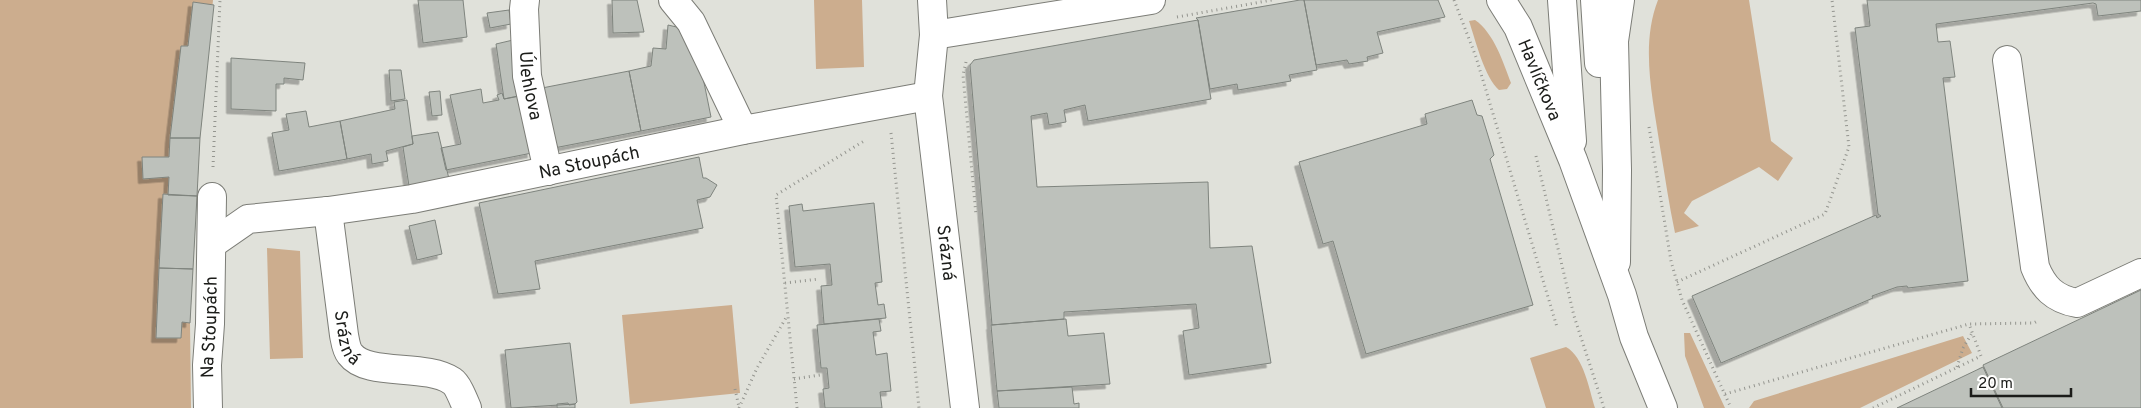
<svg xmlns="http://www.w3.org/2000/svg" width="2141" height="408" font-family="Overpass,sans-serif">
  <defs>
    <filter id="shadow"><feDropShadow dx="-4.5" dy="4.5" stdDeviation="0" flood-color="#0004"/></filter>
  </defs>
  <rect width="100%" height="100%" fill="#e0e1da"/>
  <path fill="#ccad8e" d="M0 0H213L200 138 193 269 190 323 191 408H0Z
    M814 0H862L864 67 816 69Z
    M1658 0H1749L1771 141 1793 158 1778 181 1759 167 1692 201 1684 213 1699 226 1675 233C1669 205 1665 176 1660 147 1653 99 1640 46 1658 0Z
    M1475 20C1494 33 1503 62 1511 83L1507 89 1499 90C1485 79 1475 39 1469 21Z
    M267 248 300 251 303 358 270 359Z
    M732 305 740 393 630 404 622 315Z
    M1684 333H1690L1725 408H1704L1685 356Z
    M1963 336 1972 353 1860 408H1749L1754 401Z
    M1566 347C1584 357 1589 389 1595 408H1546L1530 358Z"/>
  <path fill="#bdc1bb" stroke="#7f847e" filter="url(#shadow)" d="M418 0H463L467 37 423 43Z
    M612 0H637L644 32 613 33Z
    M1300 0H1304L1317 70 1289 75 1291 81 1238 90 1237 84 1210 89 1198 20 1196 18Z
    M1304 0H1438L1445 17 1377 32 1383 53 1367 57 1368 61 1349 64 1347 60 1316 65Z
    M1867 0H2141V11L2098 16 2096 4 2093 3 1936 24 1938 42 1950 41 1955 77 1943 78 1968 281 1908 288 1907 286 1897 287 1872 296 1873 298 1721 363 1692 296 1876 215 1877 218 1881 216 1878 214 1855 28 1870 26Z
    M193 2 214 5 200 138H170L181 46H188Z
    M509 10 511 24 490 28 487 13Z
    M1198 20 1211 99 1088 121 1085 105 1064 110 1066 122 1049 125 1047 113 1031 116 1037 187 1208 182 1210 248 1252 246 1271 363 1189 375 1183 331 1199 328 1196 304 1064 312V319L992 325 970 65 974 60Z
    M668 25 685 29 698 53 711 117 641 131 629 71 651 66 653 48 666 49Z
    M513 40 518 96 504 99 496 44Z
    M231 58 305 63 303 80 284 78V84H276V111L231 109Z
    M389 70H401L405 99 391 101Z
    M629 71 641 131 554 148 542 88Z
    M481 89 483 103 499 100 497 95 502 93 504 99 520 96 532 153 446 170 441 148 461 144 450 95Z
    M440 91 442 115 432 116 429 92Z
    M407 100 413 144 386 151 388 161 372 164 371 154 347 159 340 121 395 109 394 102Z
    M1472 100 1477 115 1482 116 1494 155 1490 159 1533 305 1366 354 1333 241 1323 244 1299 162 1427 124 1425 114Z
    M306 111 309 127 340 121 347 159 279 171 272 133 289 130 286 114Z
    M438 132 449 179 409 186 403 147 413 144 412 136Z
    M170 138H200L197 196 168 195 169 177 143 179 142 157H169Z
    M699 157 703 178H706L717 185 710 197 697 200 703 228 535 261 540 289 498 294 479 203Z
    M163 194 197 196 193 269 159 268Z
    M874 203 882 282 875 283 878 305 884 304 886 318 824 324 821 286 832 285 830 264 795 267 789 206 802 204 803 211Z
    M435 220 442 254 417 260 409 226Z
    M159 268 193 269 190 323 182 322 181 338H156Z
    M2141 290V408H2003L1983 365Z
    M879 319 881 331 873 332 876 355 887 353 891 391 880 392 882 408H825L823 389 829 388 827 368H821L817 325Z
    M1066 319 1068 336 1104 333 1110 384 997 391 991 325Z
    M570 343 577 402 575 404 511 408 505 350Z
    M1983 367 2002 408H1897Z
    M1072 387 1074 404 1079 403V408H999L997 391Z
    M568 403 569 405 575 404V408H557V404Z"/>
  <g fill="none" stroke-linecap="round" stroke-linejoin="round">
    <defs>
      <g id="minor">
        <path id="s1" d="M525 0 524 9 527 76 548 171"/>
        <path d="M673 0 691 22 743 130"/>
        <path id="s2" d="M932 0 934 35 928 96 965 408"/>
        <path id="s3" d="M1501 0 1518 27 1573 160 1622 295 1634 337 1663 408"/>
        <path d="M1562 0 1572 141"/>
        <path d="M1595 0 1599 63"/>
        <path d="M934 35 1151 0"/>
        <path d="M2007 60 2035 267C2043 287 2054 299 2077 303L2141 273"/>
        <path id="s4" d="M328 211 344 335C345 340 346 349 350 354 367 377 425 363 452 381 458 385 464 401 467 408"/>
        <path id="s5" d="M212 244 248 219 328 211 412 199 743 130 928 96"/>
        <path d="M1616 262 1617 170 1614 41 1620 0"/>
        <path id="s6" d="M208 408 207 365 210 324 212 197"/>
      </g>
    </defs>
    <use href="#minor" stroke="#7c7d77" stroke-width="30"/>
    <path stroke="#94958f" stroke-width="3" stroke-dasharray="1 4" stroke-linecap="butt" d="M1454 0 1476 57 1557 327
      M1177 17 1272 0
      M966 62 963 75 976 215
      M1649 127 1671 261 1682 300 1731 408
      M891 133 919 408
      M1536 156 1574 316 1604 408
      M213 167 220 0
      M1677 282 1825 214 1849 147 1832 0
      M785 283 819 279
      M1957 367 1963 348 1972 333
      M794 379 820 375
      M735 389 739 407
      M1725 394 1969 324 2034 323 2039 320
      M739 408 757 368 787 316
      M797 408 776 195 864 141
      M1873 408 1981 356 1969 324"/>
    <use href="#minor" stroke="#fff" stroke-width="28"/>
  </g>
  <g text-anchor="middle" stroke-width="5" stroke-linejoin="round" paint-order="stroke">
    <g font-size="18" fill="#1b1c19" stroke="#fffffe">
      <text dy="6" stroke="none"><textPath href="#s3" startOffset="89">Havlíčkova</textPath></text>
      <text dy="6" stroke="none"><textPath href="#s1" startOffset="86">Úlehlova</textPath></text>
      <text dy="6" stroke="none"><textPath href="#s5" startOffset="390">Na Stoupách</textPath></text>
      <text dy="6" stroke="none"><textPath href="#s2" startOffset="254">Srázná</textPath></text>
      <text dy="6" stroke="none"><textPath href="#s6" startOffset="81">Na Stoupách</textPath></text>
      <text dy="6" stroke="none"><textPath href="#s4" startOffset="128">Srázná</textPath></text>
    </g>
  </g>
  <path d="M1971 388v8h100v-8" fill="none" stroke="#1b1c19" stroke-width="2.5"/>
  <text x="1978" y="388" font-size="15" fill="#1b1c19" stroke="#fffffe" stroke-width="4" paint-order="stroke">20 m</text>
</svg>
